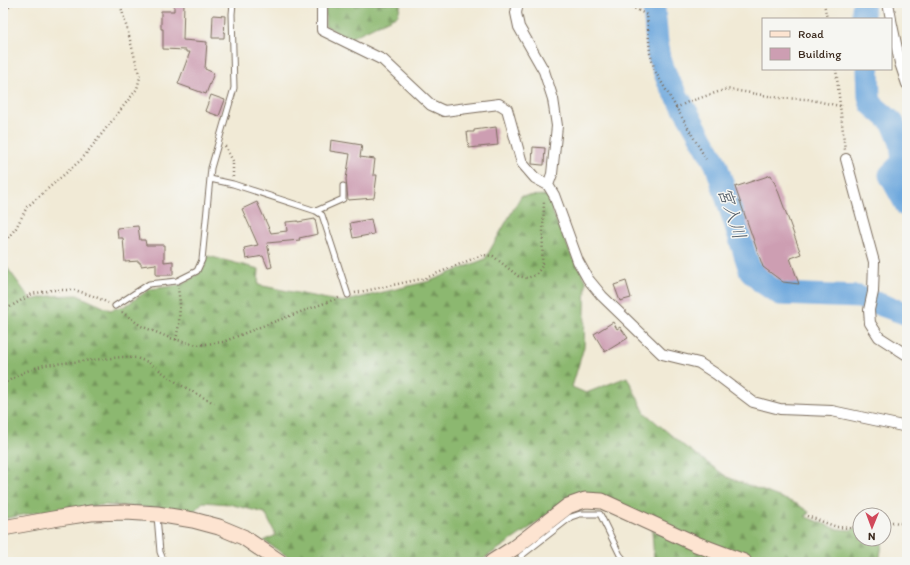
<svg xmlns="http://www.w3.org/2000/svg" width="910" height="565" font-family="Itim,'Klee One',sans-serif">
  <defs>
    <pattern id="forest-firs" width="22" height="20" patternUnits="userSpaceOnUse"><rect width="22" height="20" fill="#8cb86f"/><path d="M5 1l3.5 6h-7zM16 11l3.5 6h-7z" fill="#74965b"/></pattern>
  </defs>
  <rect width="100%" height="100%" fill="#f6f6f2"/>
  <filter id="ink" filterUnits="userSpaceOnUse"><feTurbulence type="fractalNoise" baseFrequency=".025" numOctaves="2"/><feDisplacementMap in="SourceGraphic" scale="8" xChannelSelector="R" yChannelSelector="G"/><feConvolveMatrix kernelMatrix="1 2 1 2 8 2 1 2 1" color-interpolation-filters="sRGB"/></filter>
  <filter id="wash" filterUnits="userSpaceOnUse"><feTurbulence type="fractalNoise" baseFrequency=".012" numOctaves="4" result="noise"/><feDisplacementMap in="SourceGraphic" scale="16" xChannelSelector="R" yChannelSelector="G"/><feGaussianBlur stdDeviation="0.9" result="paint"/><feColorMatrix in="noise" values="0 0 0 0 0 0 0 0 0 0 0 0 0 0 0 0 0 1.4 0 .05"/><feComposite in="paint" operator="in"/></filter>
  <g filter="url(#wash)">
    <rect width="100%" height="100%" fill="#f1ead6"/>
    <path fill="url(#forest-firs)" stroke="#647146" d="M326 3H401L398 15 348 39 325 25Z
      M550 195 553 213 571 254 586 280 584 347 572 387 586 393 627 377 645 413 684 446 727 477 797 504 809 512 806 517 837 529 850 530 860 527V539H883L879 562H759L707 543 594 494H577L565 500 534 525 479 562H296L264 541 276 535 265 513 229 504 203 502 192 513 157 508 104 505 37 512 3 519V262L31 300 50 296 77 295 110 310 125 306 150 289 174 286 185 283 198 274 204 267 208 256 259 269 258 285 342 302 430 281 485 259 521 196Z
      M652 530 728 562H654Z"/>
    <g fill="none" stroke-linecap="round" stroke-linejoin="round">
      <path stroke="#6da7dd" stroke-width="23" d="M652 3 654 9 658 54 668 81 689 116 716 164 750 270 762 282 780 294 859 297 907 314
        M863 19V10L864 3
        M868 69 869 96 871 104 893 123 901 143 903 162 890 175 907 206"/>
    </g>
    <g id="blocks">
      <path fill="#cd9eb2" d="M174 3H184L183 40 207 42 205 69 214 73 206 94 178 84 190 52H186V50L163 49V29H161V11H174Z
        M213 15 225 16 224 38H212Z
        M211 95 225 100 219 116 205 111Z
        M496 127 498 145 469 148 467 132H474V130Z
        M331 140 362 145 360 157 375 159 373 175H377L374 198 348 200 346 179 350 154 330 151Z
        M533 147 545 148 544 165H542L532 164Z
        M771 175 777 188 801 254 790 258 799 284 783 282 763 267 735 187Z
        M257 202 271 233 287 231 286 222 298 221V222L315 219 318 234 299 238 300 240 267 243 272 267 268 268 263 256 246 259 244 248 258 245 242 209Z
        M371 219 374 234 353 238 350 223Z
        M138 226 140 240H145L146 245H164V262L173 261V275H156V264L141 266V263H139V261L125 262 123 238H118L117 228Z
        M626 281 631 298 620 301 614 285Z
        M613 322 617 329 620 327 628 338 605 352 594 334Z"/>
    </g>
  </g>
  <g filter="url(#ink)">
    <use href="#blocks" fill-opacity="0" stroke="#7b6d5e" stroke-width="1"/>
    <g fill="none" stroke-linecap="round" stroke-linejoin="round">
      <defs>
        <path id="lane" d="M210 179 233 184 316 211 322 215 348 295
          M316 211 343 199V186
          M115 306 149 284 177 281 197 271 202 260 211 168 234 88 232 14 233 3
          M157 516 160 552 164 562
          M521 556 571 517 580 514H600L620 555 626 562"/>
        <path id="street" d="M322 3V30L383 60 431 105 444 111 499 104 507 109 522 163 535 178 548 185 554 195 578 261 588 279 602 296 662 354 699 363 716 374 753 402 780 409 832 411 907 427
          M518 3 516 13 519 27 544 71 553 99 557 126 552 174 548 185
          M888 3 891 19
          M891 20 900 63 907 84
          M846 159 874 262 873 292 869 310 870 323 879 337 907 355"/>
        <path id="secondary" d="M3 528 53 519 91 513 126 512 157 514 193 520 219 527 243 537 280 562
          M492 562 514 548 568 506 585 500 602 501 696 544 744 562"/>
      </defs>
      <use href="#lane" stroke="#7b6d5e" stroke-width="7"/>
      <use href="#street" stroke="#7b6d5e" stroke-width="12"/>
      <use href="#secondary" stroke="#7b6d5e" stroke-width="17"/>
      <path stroke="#7b6d5e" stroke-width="2.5" stroke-dasharray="1 3" stroke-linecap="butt" d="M624 3 647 15 650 53 655 71 706 159
        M824 3 827 19
        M3 13 13 3
        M836 69 845 150
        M676 108 688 102 727 89 780 98 807 99 840 106
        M225 146 233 161V177
        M3 244 16 228 27 207 82 159 137 89 140 77 120 3
        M355 293 426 278 482 255 493 256 518 276 527 278 536 275 542 266 544 201
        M3 311 32 294 52 290H75L96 297 108 303
        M122 312 141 326 170 338 197 345 223 342 260 327 341 297
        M176 340 179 324 180 303 178 288
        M3 384 24 372 44 365 122 357 136 358 148 362 179 384 195 393 214 403
        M807 516 837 527 851 528 860 525
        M884 522H893L907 524"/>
      <use href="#lane" stroke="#fff" stroke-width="5"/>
      <use href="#street" stroke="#fff" stroke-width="10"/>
      <use href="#secondary" stroke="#fde4d1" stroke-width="15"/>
    </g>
  </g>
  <g text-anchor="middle" stroke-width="3" stroke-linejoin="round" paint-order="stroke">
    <g font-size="18" font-style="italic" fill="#4c5661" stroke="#f6f6f2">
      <text transform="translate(732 213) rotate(72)" y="6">宮入川</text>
    </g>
  </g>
  <rect width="910" height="565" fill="none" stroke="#f6f6f2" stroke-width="16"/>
  <rect x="762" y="18" width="130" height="52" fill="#f6f6f2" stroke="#aba49d"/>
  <rect x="770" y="31" width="20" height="6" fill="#fde4d1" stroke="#aba49d"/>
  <text x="798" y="38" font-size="12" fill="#3b2a1e">Road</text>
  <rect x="770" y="48" width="20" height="12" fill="#cd9eb2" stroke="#aba49d"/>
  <text x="798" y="58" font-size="12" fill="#3b2a1e">Building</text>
  <g transform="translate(872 527) rotate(181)"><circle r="19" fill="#f6f6f2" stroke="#aba49d"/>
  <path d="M0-3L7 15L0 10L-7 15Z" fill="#d1495b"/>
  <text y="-6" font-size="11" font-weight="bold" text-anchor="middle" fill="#3b2a1e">N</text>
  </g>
</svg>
